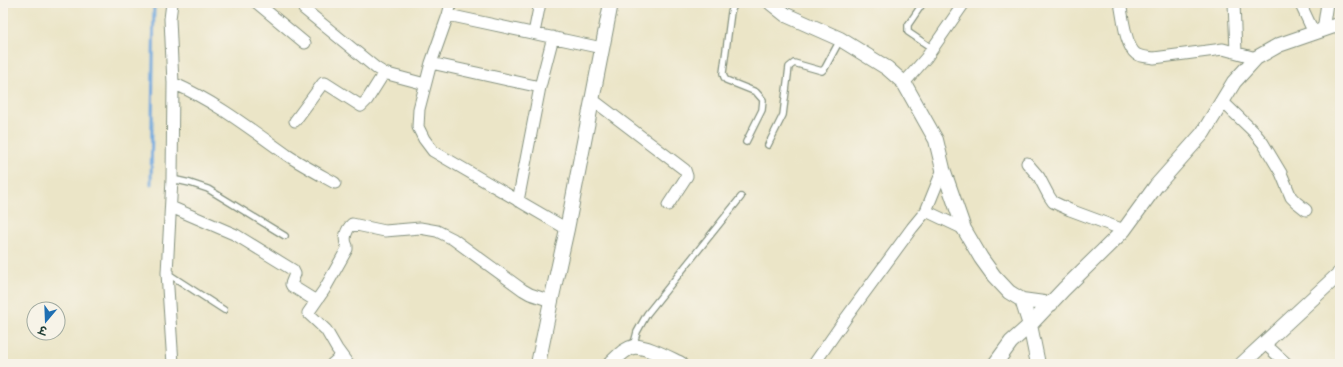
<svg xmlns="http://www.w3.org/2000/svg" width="1343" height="367" font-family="'Patrick Hand','Playpen Sans Deva',sans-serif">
  <rect width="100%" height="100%" fill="#f7f3e8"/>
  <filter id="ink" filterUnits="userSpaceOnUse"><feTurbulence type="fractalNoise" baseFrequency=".025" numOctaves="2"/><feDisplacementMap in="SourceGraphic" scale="8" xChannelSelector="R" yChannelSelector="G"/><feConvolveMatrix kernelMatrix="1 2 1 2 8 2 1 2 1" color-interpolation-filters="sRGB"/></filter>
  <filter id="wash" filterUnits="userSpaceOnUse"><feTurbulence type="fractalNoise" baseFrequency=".012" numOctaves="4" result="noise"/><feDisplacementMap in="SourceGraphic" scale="16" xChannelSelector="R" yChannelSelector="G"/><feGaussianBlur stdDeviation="0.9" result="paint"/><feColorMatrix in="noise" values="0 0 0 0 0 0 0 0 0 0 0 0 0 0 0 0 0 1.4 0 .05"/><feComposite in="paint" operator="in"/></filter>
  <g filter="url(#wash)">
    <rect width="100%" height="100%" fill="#ebe5c7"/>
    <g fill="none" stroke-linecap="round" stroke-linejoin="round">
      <path stroke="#70a8df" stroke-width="3" d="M151 184 154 3"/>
    </g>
  </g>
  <g filter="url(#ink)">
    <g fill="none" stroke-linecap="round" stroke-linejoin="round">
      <defs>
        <path id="service" d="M735 3 731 12 723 73 724 77 726 80 756 92 763 100 762 110 746 142
          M923 3 908 25V32L933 49
          M768 145 783 115 789 67 794 63 822 71 825 68 840 40
          M172 179 190 183 208 189 285 236
          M167 273 224 310
          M633 347 637 332 647 314 741 197"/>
        <path id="minor" d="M172 3 170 19 173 83 172 179 167 273 173 364
          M257 3 305 43
          M451 3 448 15 431 63 419 109 418 127 424 139 433 151 567 229
          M1120 3C1123 16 1125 46 1136 54 1141 57 1148 57 1154 58L1223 49 1256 58
          M1234 3 1236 52
          M1300 3 1314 33
          M304 9 376 68 384 73 425 84
          M448 15 602 48
          M1323 30 1327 3
          M534 33 540 3
          M431 63 540 87
          M173 83C216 102 249 128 287 155 302 165 319 174 335 183
          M904 83 926 58 964 3
          M593 100 685 170 687 176 668 205
          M1222 101 1253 131 1263 143 1281 173 1291 197 1296 202 1306 210
          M295 121 323 83H325L361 106 367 100 384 73
          M1027 163 1039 177 1049 196 1053 202 1070 210 1124 230
          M518 201 540 87 553 37
          M171 207 236 235 293 270 295 274 291 284 292 286 316 301
          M926 211 964 229
          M1264 343 1287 364
          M332 364 341 356
          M348 364 337 349 326 330 308 313 324 290 347 249V246C343 239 346 230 352 224L385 231 420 228 437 231 453 239 523 290 530 294 551 301
          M814 364 846 318 912 228 926 211 943 169"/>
        <path id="tertiary" d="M771 3 786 15 840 39 887 68 904 83 936 140 943 169 964 229 981 258 994 276 1009 292 1022 300 1030 325 1038 364
          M1022 300 1051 304
          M538 364 551 301 567 229 611 3
          M610 364C617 358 624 349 633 347 645 345 670 359 681 364
          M995 364 1011 342 1030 325 1064 289 1124 230 1156 186 1203 133 1234 82 1256 58 1279 45 1340 24
          M1242 364 1340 273"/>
      </defs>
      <use href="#service" stroke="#85917e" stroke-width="8"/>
      <use href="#minor" stroke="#85917e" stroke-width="13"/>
      <use href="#tertiary" stroke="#85917e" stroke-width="16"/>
      <use href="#service" stroke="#fff" stroke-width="5.5"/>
      <use href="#minor" stroke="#fff" stroke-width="11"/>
      <use href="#tertiary" stroke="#fff" stroke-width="14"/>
    </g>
  </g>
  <rect width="1343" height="367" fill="none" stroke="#f7f3e8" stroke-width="16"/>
  <g transform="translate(46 321) rotate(199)"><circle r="19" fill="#f7f3e8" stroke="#a1aaa0"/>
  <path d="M0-3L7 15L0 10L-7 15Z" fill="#1f6fb2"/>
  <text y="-6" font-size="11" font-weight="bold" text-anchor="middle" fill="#1f3d34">उ</text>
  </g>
</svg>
